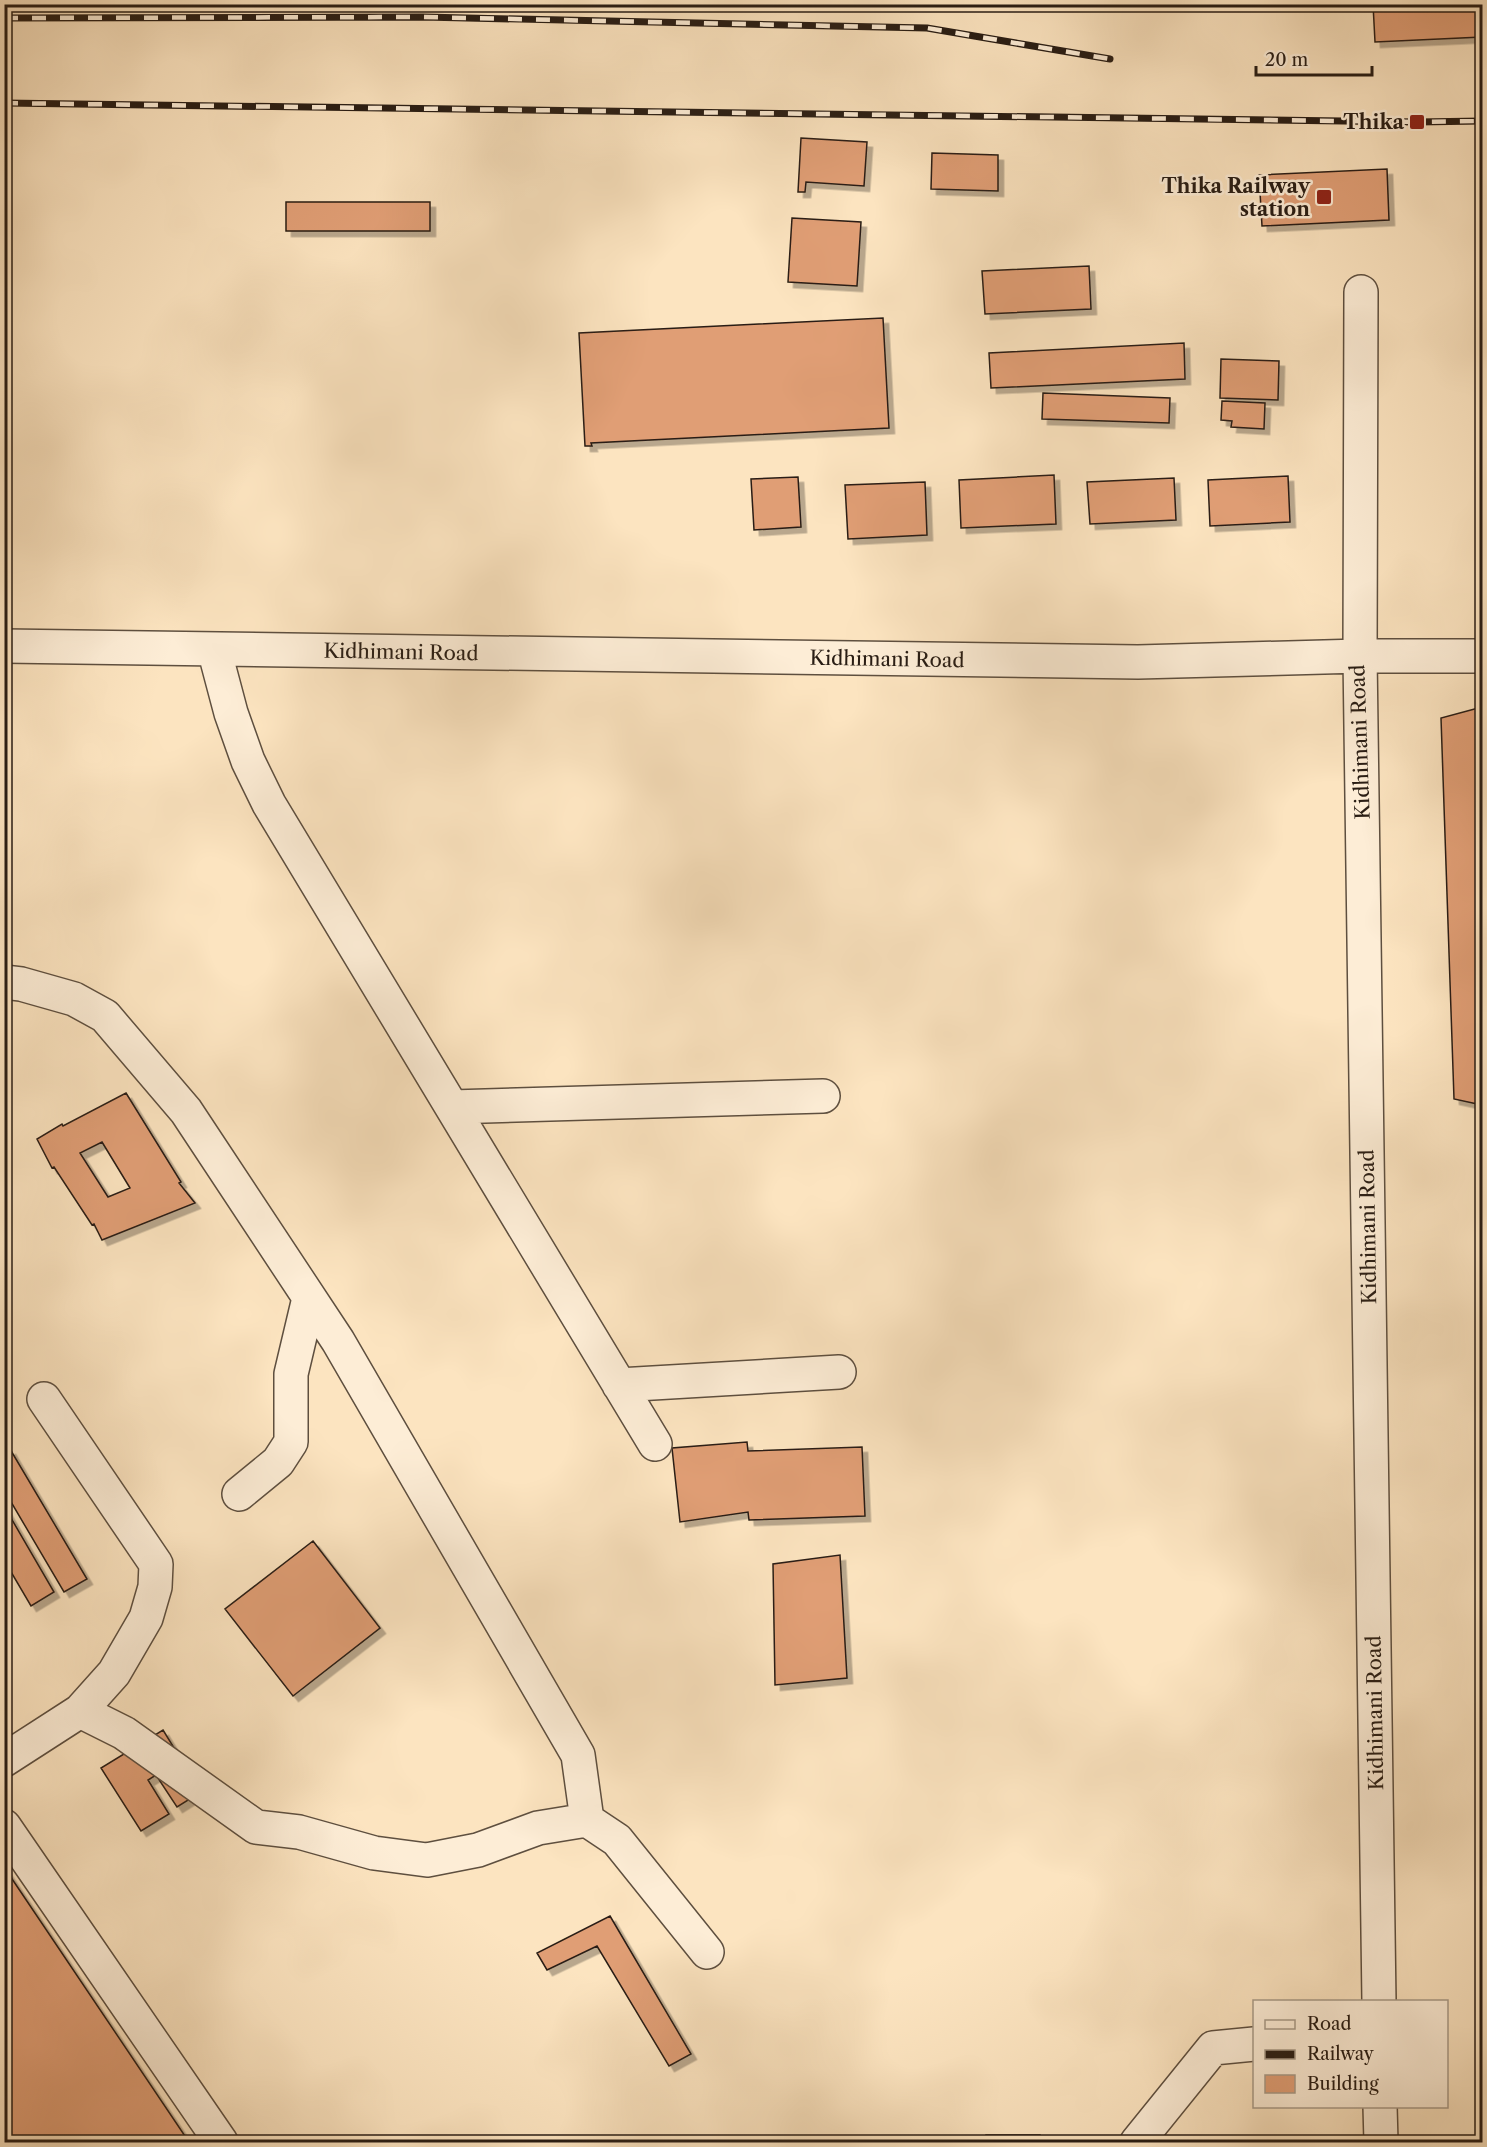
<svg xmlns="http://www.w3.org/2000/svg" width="1487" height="2147" font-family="'Libre Caslon Text',serif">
  <defs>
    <filter id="shadow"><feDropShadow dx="5.5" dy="5.5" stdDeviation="0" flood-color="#0004"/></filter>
  </defs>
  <rect width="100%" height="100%" fill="#fce4c0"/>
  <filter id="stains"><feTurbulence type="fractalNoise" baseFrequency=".00333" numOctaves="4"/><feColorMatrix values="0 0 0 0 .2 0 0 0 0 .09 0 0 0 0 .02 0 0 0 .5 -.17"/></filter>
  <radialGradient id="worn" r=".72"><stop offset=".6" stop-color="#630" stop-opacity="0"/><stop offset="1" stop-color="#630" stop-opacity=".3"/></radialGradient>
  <path fill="#e09e75" stroke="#291d14" stroke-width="1.5" fill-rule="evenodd" filter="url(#shadow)" d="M1373 4H1482V37L1375 42Z
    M801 138 867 142 864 186 806 182 805 192H798Z
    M932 153 998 155V191L931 189Z
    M1387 169 1389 220 1262 226 1259 175Z
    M286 202H430V231H286Z
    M792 218 861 222 857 286 788 282Z
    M1089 266 1091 309 985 314 982 271Z
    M883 318 889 428 591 443 592 446H585L579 333Z
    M1184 343 1185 379 991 388 989 353Z
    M1221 359 1279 361 1278 400 1220 398Z
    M1043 393 1170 398 1169 423 1042 419Z
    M1222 401 1265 403 1264 429 1231 427 1232 421 1221 420Z
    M1054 475 1056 524 961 528 959 480Z
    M1288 476 1290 522 1210 526 1208 480Z
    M798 477 801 527 754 530 751 479Z
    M1174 478 1176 520 1090 524 1087 482Z
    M925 482 927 535 848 539 845 485Z
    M1482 707V1105L1454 1099 1441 718Z
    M126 1093 181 1182 179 1183 195 1203 102 1240 94 1224 92 1225 54 1167 52 1168 37 1139 62 1124 63 1126ZM102 1142 130 1188 108 1197 80 1153Z
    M747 1442 748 1451 862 1447 865 1516 749 1520 748 1512 680 1522 672 1448Z
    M10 1449 87 1579 64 1592 4 1490V1453Z
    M4 1506 54 1592 31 1606 4 1560Z
    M313 1541 380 1628 293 1696 225 1609Z
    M840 1555 847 1678 775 1685 773 1564Z
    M163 1730 201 1792 177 1807 156 1775 148 1780 169 1814 141 1831 101 1768Z
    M4 1867 189 2142H4Z
    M610 1916 691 2054 669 2066 597 1946 547 1970 537 1953Z
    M986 2135H1040V2142H875L986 2137Z"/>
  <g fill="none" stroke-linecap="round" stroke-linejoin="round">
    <defs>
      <path id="minor" d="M1361 292 1360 656H1482
        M4 646 1138 662 1360 656 1379 2002
        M214 649 231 713 248 761 269 804 655 1444
        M4 982 21 984 74 999 105 1016 186 1111 338 1341 578 1755 587 1820
        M452 1107 823 1096
        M619 1385 839 1372
        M239 1494 278 1462 291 1442V1374L309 1298
        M80 1711 124 1733 256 1827 299 1832 374 1853 427 1860 478 1850 538 1828 587 1820 617 1840 707 1952
        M4 1760 80 1711 114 1673 146 1618 155 1587 156 1564 44 1399
        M4 1826 221 2142
        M1380 2106 1381 2142
        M1137 2142 1213 2048 1254 2044"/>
    </defs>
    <use href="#minor" stroke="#5e4f3f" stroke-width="36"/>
    <use href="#minor" stroke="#fdedd6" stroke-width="33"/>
    <defs>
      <path id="rail" d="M4 18 423 17 927 28 1110 59
        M4 103 1417 122 1482 121"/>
    </defs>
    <use href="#rail" stroke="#291d14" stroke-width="7"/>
    <use href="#rail" stroke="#fdedd6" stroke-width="4.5" stroke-dasharray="14" stroke-linecap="butt"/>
  </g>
  <g fill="#8f2418" stroke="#fdedd6" stroke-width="2">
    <rect x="1409" y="114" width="16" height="16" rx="3"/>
    <rect x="1316" y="189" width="16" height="16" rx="3"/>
  </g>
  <g text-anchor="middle" stroke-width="5" stroke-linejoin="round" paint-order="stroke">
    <g font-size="20" font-weight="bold" fill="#291d14" stroke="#fdedd6" text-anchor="end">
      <text x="1404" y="129">Thika</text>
      <text x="1310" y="193">Thika Railway<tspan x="1310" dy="23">station</tspan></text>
    </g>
    <g font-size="20" fill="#291d14" stroke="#fdedd6">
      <text transform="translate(401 652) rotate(1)" y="7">Kidhimani Road</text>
      <text transform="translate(887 659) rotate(1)" y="7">Kidhimani Road</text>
      <text transform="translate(1360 742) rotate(-92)" y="7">Kidhimani Road</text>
      <text transform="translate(1368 1227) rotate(-91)" y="7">Kidhimani Road</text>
      <text transform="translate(1375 1713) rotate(-91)" y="7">Kidhimani Road</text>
    </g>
  </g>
  <rect width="1487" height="2147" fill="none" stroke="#fce4c0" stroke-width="24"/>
  <rect x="6" y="6" width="1475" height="2135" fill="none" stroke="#291d14" stroke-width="3"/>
  <rect x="12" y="12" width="1463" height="2123" fill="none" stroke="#291d14" stroke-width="1.5"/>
  <rect x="1253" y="2000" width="195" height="108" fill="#fdedd6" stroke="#a89a88" stroke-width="1.5"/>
  <rect x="1265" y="2020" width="30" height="9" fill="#fdedd6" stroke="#a89a88" stroke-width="1.5"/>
  <text x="1307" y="2030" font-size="18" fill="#291d14">Road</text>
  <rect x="1265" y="2050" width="30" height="9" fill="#291d14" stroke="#a89a88" stroke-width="1.5"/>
  <text x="1307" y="2060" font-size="18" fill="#291d14">Railway</text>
  <rect x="1265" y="2075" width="30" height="18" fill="#e09e75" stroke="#a89a88" stroke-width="1.5"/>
  <text x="1307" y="2090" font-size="18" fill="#291d14">Building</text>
  <path d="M1256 66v9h116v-9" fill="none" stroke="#291d14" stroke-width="3"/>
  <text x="1265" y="66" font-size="18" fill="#291d14" stroke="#fdedd6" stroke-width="4.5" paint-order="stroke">20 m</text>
  <rect width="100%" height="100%" filter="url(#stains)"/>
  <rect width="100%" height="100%" fill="url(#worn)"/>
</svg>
